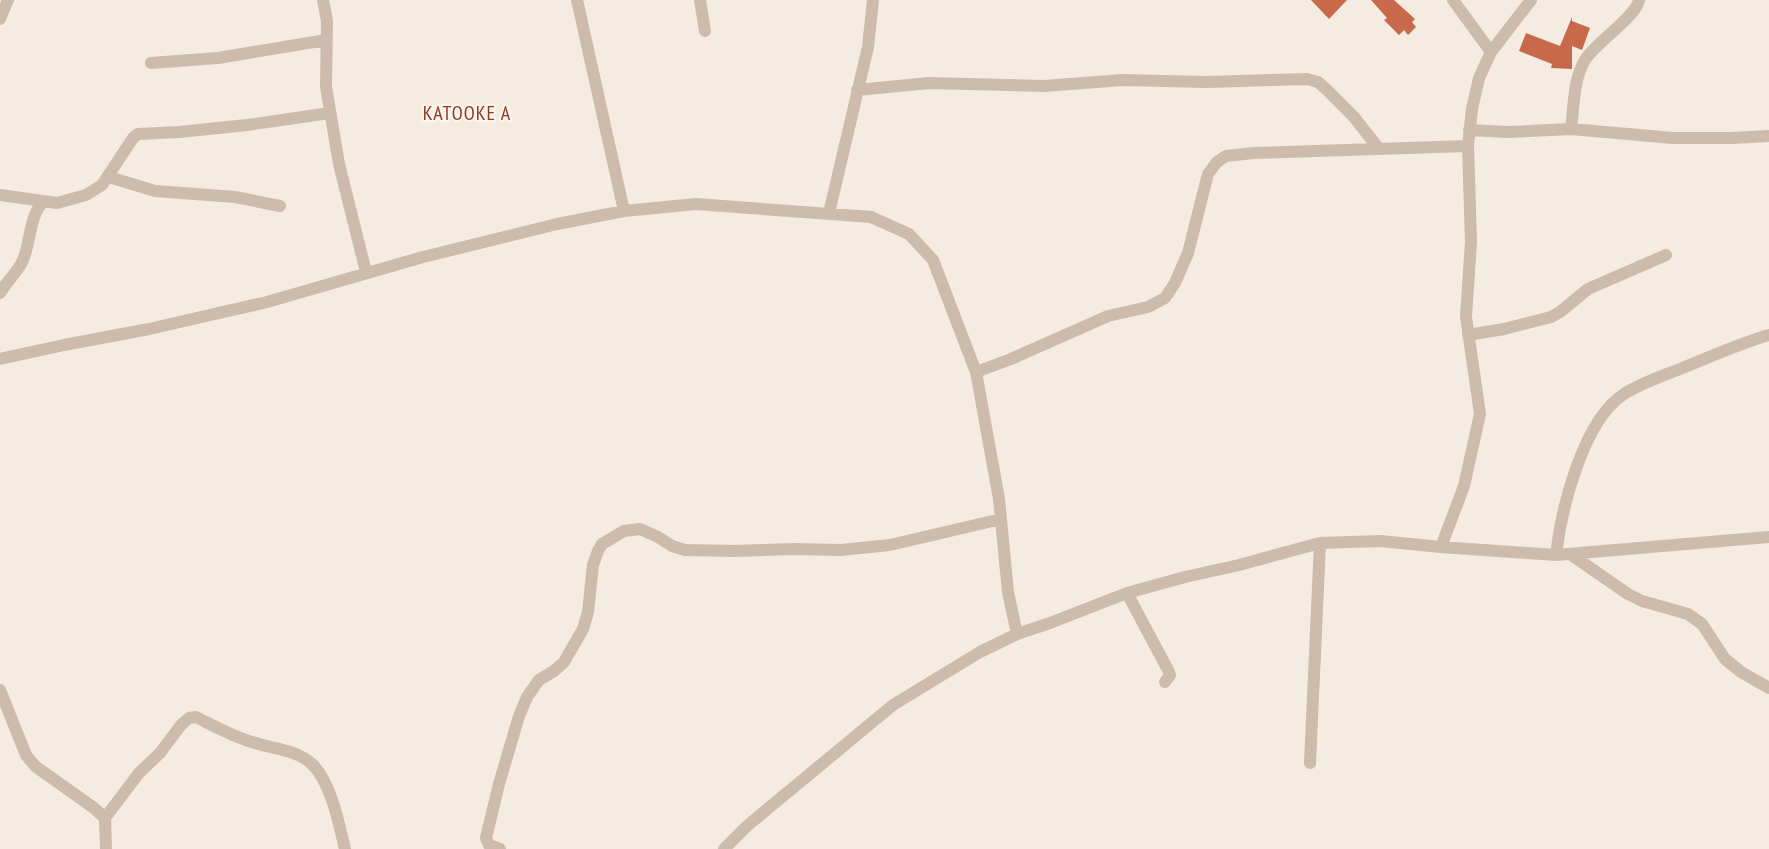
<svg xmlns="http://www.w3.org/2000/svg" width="1769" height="849" font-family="'PT Sans Narrow',sans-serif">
  <rect width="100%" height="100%" fill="#f4ebe1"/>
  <path fill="#c8694b" d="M1311 0H1347L1329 19Z
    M1371 0H1394L1415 19 1412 22 1416 27 1408 35 1404 30 1399 35 1384 20 1387 18Z
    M1572 17V21L1590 28 1582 50 1572 46V69L1551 68 1552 64 1519 51 1526 33 1560 46Z"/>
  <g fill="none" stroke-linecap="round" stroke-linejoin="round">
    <path stroke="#cdbbac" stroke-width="12" d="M323 0 327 21 326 87 339 164 366 272
      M577 0 624 211
      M700 0 705 31
      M1453 0 1491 52
      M0 19 8 0
      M151 63 218 58 326 40
      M857 90 929 83 1044 86 1123 80 1207 82 1307 79 1318 82 1327 90 1354 117 1379 149
      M1571 129C1574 107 1573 80 1585 60 1595 43 1637 16 1639 0
      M1469 130 1509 132 1571 129 1673 138H1731L1769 136
      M109 177 155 191 235 197 280 206
      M0 195 57 203 86 195 102 185 133 138 138 134 179 132 247 125 330 113
      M829 213 868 47 873 0
      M0 293C6 283 15 274 21 264 31 247 28 217 43 202
      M1468 335 1504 329 1551 317 1560 312 1588 289 1666 255
      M0 359 64 345 149 329 267 302 423 257 557 224 624 211 696 204 871 217 909 234 933 260 976 372 999 499 1008 592 1017 634
      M976 372 1011 359 1108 316 1148 307 1165 298 1175 283 1188 253 1208 174 1217 162 1226 156 1253 153 1468 146
      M1441 547 1464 486 1480 414 1466 317 1471 242 1468 146 1472 109 1479 78 1491 52 1531 0
      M1570 554 1628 594 1642 601 1688 614 1702 624 1725 659 1741 672 1769 688
      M1556 555C1561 510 1583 420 1624 394 1641 383 1662 376 1680 369 1710 357 1738 344 1769 335
      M1127 593 1168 670 1170 675 1165 682
      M0 690 26 755 35 766 94 808 105 818 106 849
      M1310 763 1320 543
      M105 818 139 773 160 753 181 725 189 718 196 717C214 726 232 736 252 742 272 749 296 749 312 764 331 782 339 824 345 849
      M500 849 489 845 486 838 499 784 519 716 527 697 539 680 554 671 564 662 583 629 588 612 593 565 598 551 602 544 624 531 640 529 658 537 672 546 685 550 734 551 794 549 841 550 890 545 1001 519
      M724 849 747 826 893 705 980 652 1017 634 1050 623 1127 593 1185 577 1239 565 1320 543 1380 541 1441 547 1556 555 1769 537"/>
  </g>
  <g text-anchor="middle" stroke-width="4.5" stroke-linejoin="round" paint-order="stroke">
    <g font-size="20" letter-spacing="1" fill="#8c3b22" stroke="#fbf5ee">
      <text x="467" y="120">KATOOKE A</text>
    </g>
  </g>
</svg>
